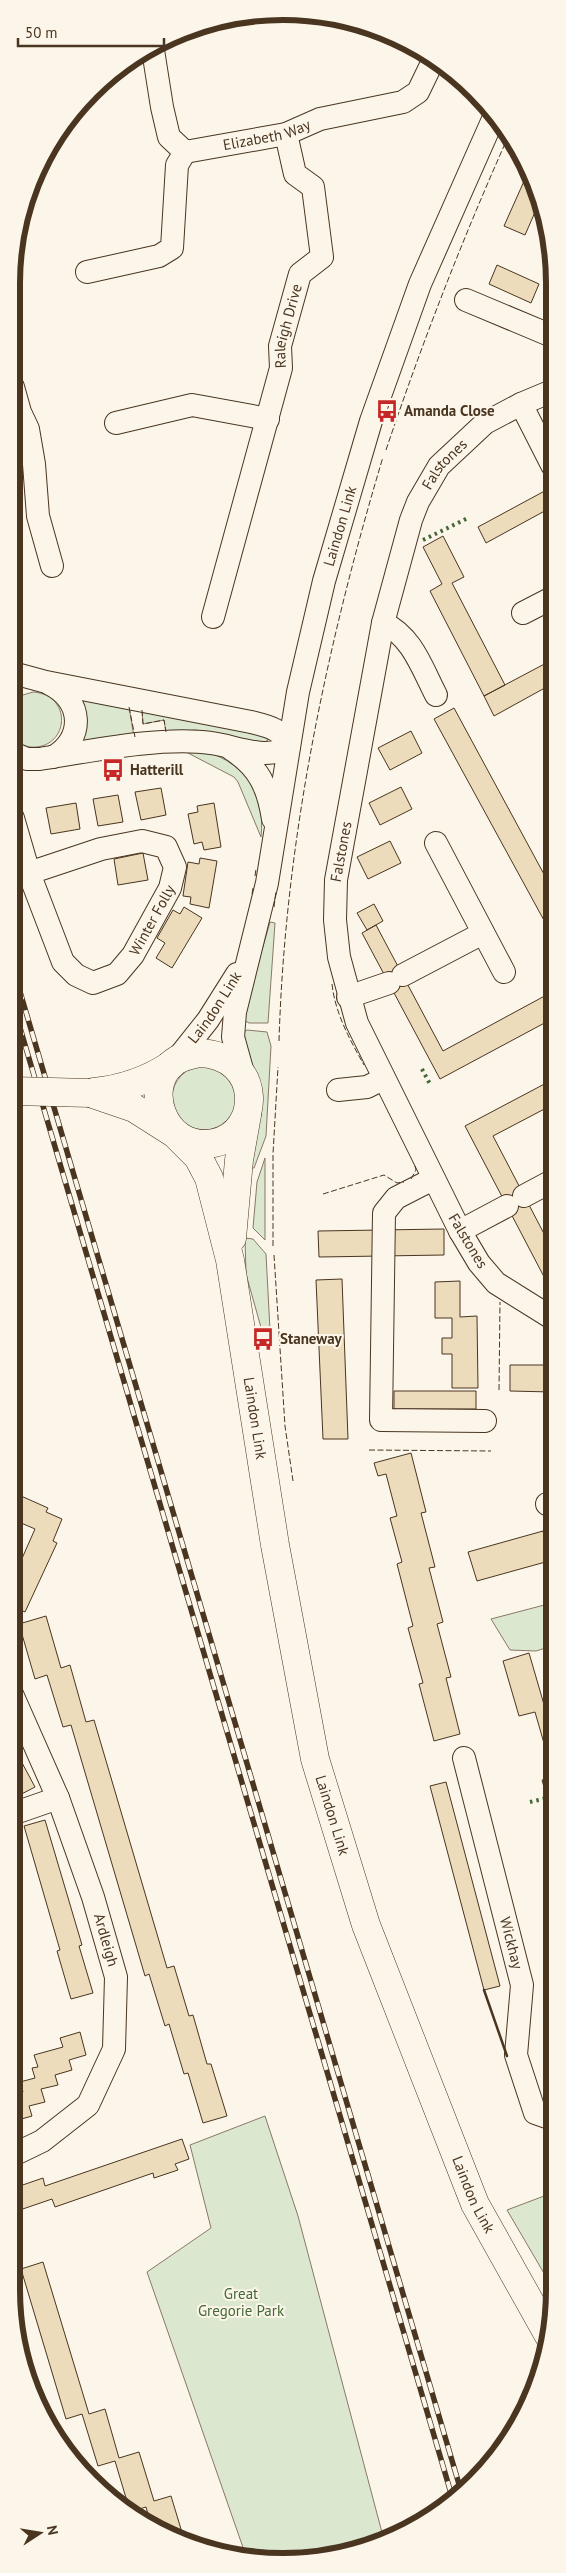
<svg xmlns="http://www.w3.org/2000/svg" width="566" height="2573" font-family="'PT Sans',sans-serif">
  <rect width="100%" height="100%" fill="#fbf6e9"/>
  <path fill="#dce7d0" stroke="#887966" d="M33 692C74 695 69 750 30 747 23 746 17 744 13 738V703L23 695Z
    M82 700 129 707 134 737 84 745 82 740Z
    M142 710 264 733 268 740 263 743 196 730 166 732 164 720 143 724Z
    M197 749C242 760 266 789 261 837L238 782 234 777 188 753Z
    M270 922 275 923 268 1023H249L242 1019Z
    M247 1030 267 1032 271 1046 266 1136 254 1168H251L247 1055 244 1032Z
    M172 1098a32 32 0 1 1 64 0a32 32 0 1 1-64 0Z
    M265 1158V1240L253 1228 257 1182Z
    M245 1238 253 1239 266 1254 270 1330 262 1331 246 1274Z
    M552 1603V1646L536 1651 510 1650 491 1619Z
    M265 2116 298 2216 384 2540 370 2547 265 2561 246 2556 147 2272 211 2228 190 2145Z
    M552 2193V2287L507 2210Z"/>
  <path fill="#ecdcbc" stroke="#4a3520" d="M529 170 539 203 525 235 504 226Z
    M497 265 539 284 531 303 489 284Z
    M552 487V507L486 543 478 527Z
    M443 536 464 577 452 583 505 685 484 696 430 591 442 584 423 547Z
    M552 660V684L494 716 484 696Z
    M454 708 552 889V935L434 719Z
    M411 731 422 753 390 770 378 748Z
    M401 787 412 809 380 825 369 803Z
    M161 788 166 815 141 820 135 792Z
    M118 795 123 822 98 826 93 799Z
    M76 803 80 829 51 834 46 808Z
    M214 803 221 847 204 850 202 842 194 844 188 814 198 812 197 806Z
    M390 841 401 863 368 879 357 857Z
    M143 853 148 880 118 885 114 859Z
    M200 858 217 861 209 908 190 904 191 897 183 896 188 862 199 864Z
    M374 904 383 921 367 930 357 913Z
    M184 907 202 918 172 968 156 958 165 943 157 938 173 910 180 914Z
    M376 925 443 1051 552 992V1019L440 1079 362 933Z
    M552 1080V1105L493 1136 552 1249V1292L465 1126Z
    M444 1229V1255L319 1257 318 1231Z
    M342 1279 348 1439H323L316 1280Z
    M460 1281V1317L477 1316 478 1388H452V1354H442V1338H452V1318H435V1282Z
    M510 1365H552V1392L510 1391Z
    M394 1391H476V1409H394Z
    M411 1453 426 1512 421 1513 435 1567 429 1568 443 1622 437 1624 451 1677 446 1678 460 1734 434 1741 419 1684 423 1683 408 1628 413 1626 397 1564 402 1562 390 1518 397 1516 386 1474 378 1476 374 1463Z
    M12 1492 48 1508 46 1512 62 1519 53 1541 57 1543 25 1612 12 1606V1581L35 1529 12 1519Z
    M543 1531 547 1548 552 1546V1574L549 1561 477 1581 468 1552Z
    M46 1616 61 1668 70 1665 86 1722 94 1720 167 1968 174 1966 189 2016 193 2015 207 2064H211L227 2116 203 2123 188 2073 184 2074 169 2024 165 2026 149 1974 145 1976 71 1725 63 1727 47 1675 35 1679 19 1624Z
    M529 1653 545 1708 552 1706V1771L535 1712 519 1716 503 1661Z
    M12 1744 35 1787 12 1799Z
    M552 1777V1816L542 1780Z
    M446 1782 500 1986 484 1990 430 1786Z
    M45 1820 82 1945 79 1946 93 1993 71 1999 57 1951 60 1950 24 1826Z
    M552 1836V1862L545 1838Z
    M80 2032 86 2055 69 2060 72 2070 55 2075 58 2085 41 2089 45 2102 29 2106 32 2116 11 2122V2095L23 2092 20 2082 35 2078 32 2068 38 2067 34 2055 63 2047 60 2038Z
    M552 2062V2087L546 2064Z
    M182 2139 189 2159 175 2164 178 2170 154 2178 153 2173 55 2207 52 2199 11 2213V2189L43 2178 45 2186Z
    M43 2262 89 2414 105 2409 119 2458 139 2452 154 2501 171 2496 184 2539 163 2534 151 2525 146 2507 133 2511 129 2508 115 2461 98 2466 82 2414 66 2419 21 2269Z"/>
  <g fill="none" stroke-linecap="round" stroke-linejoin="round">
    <defs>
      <g id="minor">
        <path id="s1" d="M153 50 162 107 169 137 185 152 286 134 320 119 403 102 418 92 433 61"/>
        <path d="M87 272 159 256 172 248 177 165 185 152"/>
        <path d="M466 300 552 336"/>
        <path d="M13 387 20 412 28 429 34 464 38 516 52 566"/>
        <path d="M521 404 552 465"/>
        <path d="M116 423 192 405 268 419"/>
        <path d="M523 613 552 598"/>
        <path id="s2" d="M213 617 281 368 280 346 300 274 322 257 313 187 295 174 286 134"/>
        <path d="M383 623C412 636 422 668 436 695"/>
        <path d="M13 673 46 682 251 722C267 726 283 729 289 746"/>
        <path d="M50 684C83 700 85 739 53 757"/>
        <path d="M231 749C259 767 268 787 273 819"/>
        <path d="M13 753 27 759H40C90 751 162 736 211 743 236 746 267 762 289 746"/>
        <path id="s3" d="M13 818 29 873 63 962 76 975 93 983 117 974 133 955 170 888 175 867 166 847 142 841 101 849 29 873"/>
        <path d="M436 843 504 972"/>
        <path d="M403 975 483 933"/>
        <path d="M348 997 389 983"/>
        <path id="s4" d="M177 1059 208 1020 237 974"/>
        <path id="s5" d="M243 1073 233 1037 235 1012 267 883 298 692 324 581 371 421 420 284 494 117"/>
        <path d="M338 1090 367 1087 383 1079"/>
        <path d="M433 1179 396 1198 384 1213 381 1420 485 1421"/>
        <path d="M524 1196 552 1181"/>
        <path d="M460 1231 507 1206"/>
        <path id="s6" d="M552 1318 496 1283 479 1263 460 1231 357 1023 339 957 335 920 336 880 383 623 411 520 418 502 439 466 485 423 521 404 552 391"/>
        <path d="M547 1504H552"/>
        <path id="s7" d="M464 1758 522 1985 516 2055 535 2113 552 2119"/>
        <path d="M12 1814 58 1798"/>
        <path d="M11 2156 42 2141 88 2105 114 2049 116 1977 93 1897 58 1798 12 1694"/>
      </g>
      <g id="major">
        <path d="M199 1053C264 1055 262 1134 214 1143 162 1153 140 1082 177 1060 183 1056 191 1055 199 1053Z"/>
        <path d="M94 1092C123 1089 147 1081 171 1065"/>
        <path id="s8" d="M90 1093 134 1108 175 1134 198 1157 209 1178 230 1260 275 1545 315 1759 366 1925 475 2204 549 2336"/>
        <path d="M232 1238 239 1160 247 1115"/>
      </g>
    </defs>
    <use href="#minor" stroke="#4a3520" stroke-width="24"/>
    <use href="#major" stroke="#4a3520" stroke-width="29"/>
    <use href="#minor" stroke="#fbf6e9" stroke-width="22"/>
    <use href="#major" stroke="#fbf6e9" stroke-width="28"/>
    <defs>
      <path id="rail" d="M13 968 461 2491
        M13 1004 453 2500"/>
    </defs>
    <use href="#rail" stroke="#4a3520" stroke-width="5.5"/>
    <use href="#rail" stroke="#fbf6e9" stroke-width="4" stroke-dasharray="11" stroke-linecap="butt"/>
    <defs>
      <path id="major-bridge" d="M13 1091 90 1093"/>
    </defs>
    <use href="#major-bridge" stroke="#4a3520" stroke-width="29" stroke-linecap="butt"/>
    <use href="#major-bridge" stroke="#fbf6e9" stroke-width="28"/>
    <path stroke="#436837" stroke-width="4" stroke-dasharray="2.5 4" stroke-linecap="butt" d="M423 540 468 518
      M422 1069 431 1086
      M530 1802 547 1798
      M546 2192 552 2189"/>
    <path stroke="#4a3520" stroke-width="1" stroke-dasharray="6 2.5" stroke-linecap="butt" d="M386 450C422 343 462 240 508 137
      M129 707 135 737
      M142 710 143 724 164 720 166 732
      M255 876 256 869
      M252 894 253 888
      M274 907 276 891
      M332 984C335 1013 350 1040 364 1065
      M279 1041C285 842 326 647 383 457
      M411 1179 416 1170 415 1166
      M323 1194 384 1175 397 1183 404 1182
      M273 1246V1154L278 1067
      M274 1255 285 1426 293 1481
      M499 1390 500 1302
      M369 1450 491 1451"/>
    <path stroke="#4a3520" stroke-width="2.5" d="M484 1990 507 2056"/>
  </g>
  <defs>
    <symbol id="bus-bare" viewBox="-9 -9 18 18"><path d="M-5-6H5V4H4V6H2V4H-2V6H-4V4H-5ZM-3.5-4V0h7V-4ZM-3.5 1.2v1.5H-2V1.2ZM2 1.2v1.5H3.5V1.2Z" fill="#c62828" stroke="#fbf6e9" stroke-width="2.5" paint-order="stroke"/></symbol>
  </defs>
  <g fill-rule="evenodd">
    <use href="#bus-bare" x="371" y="395" width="32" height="32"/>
    <use href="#bus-bare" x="97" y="754" width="32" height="32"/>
    <use href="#bus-bare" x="247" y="1323" width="32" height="32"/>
  </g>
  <g text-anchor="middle" stroke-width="4" stroke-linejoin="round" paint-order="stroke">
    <g font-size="15" fill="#4a3520" stroke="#fbf6e9">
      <text dy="5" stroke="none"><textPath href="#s1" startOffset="194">Elizabeth Way</textPath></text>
      <text dy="5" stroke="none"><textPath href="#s2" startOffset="301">Raleigh Drive</textPath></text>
      <text dy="5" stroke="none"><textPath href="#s6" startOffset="941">Falstones</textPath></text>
      <text dy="5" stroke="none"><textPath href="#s5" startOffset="560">Laindon Link</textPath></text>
      <text dy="5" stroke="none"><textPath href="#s6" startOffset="536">Falstones</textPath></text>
      <text dy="5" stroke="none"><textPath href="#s3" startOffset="280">Winter Folly</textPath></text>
      <text dy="5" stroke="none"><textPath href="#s4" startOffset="64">Laindon Link</textPath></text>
      <text transform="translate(468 1241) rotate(59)" y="5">Falstones</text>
      <text dy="5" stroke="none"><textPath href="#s8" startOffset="396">Laindon Link</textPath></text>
      <text dy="5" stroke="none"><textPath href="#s8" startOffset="801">Laindon Link</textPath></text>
      <text transform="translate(106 1940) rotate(74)" y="5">Ardleigh</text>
      <text dy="5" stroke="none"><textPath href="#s7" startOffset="191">Wickhay</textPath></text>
      <text dy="5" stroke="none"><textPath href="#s8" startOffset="1206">Laindon Link</textPath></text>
    </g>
    <g font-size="15" font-weight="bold" fill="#4a3520" stroke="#fbf6e9" text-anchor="start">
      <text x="404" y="416">Amanda Close</text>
      <text x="130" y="775">Hatterill</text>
      <text x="280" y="1344">Staneway</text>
    </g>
    <g font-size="15" fill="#436837" stroke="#fbf6e9">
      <text x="241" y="2299">Great<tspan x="241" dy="17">Gregorie Park</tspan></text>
    </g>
  </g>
  <path d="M0 0H566V2573H0ZM283 20H283A263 263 0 0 1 546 283V2290A263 263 0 0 1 283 2553H283A263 263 0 0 1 20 2290V283A263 263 0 0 1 283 20Z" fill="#fbf6e9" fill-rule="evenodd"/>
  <path fill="none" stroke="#4a3520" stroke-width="6" d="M283 20H283A263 263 0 0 1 546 283V2290A263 263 0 0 1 283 2553H283A263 263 0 0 1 20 2290V283A263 263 0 0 1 283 20Z"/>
  <g transform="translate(40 2533) rotate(78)" stroke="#fbf6e9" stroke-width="4" paint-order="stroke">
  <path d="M0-4L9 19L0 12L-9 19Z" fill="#4a3520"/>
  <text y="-8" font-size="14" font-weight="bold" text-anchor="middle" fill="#4a3520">N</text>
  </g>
  <path d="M18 38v8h146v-8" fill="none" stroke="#4a3520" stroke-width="2.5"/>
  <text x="25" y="38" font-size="15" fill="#4a3520" stroke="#fbf6e9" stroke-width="4" paint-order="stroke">50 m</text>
</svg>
